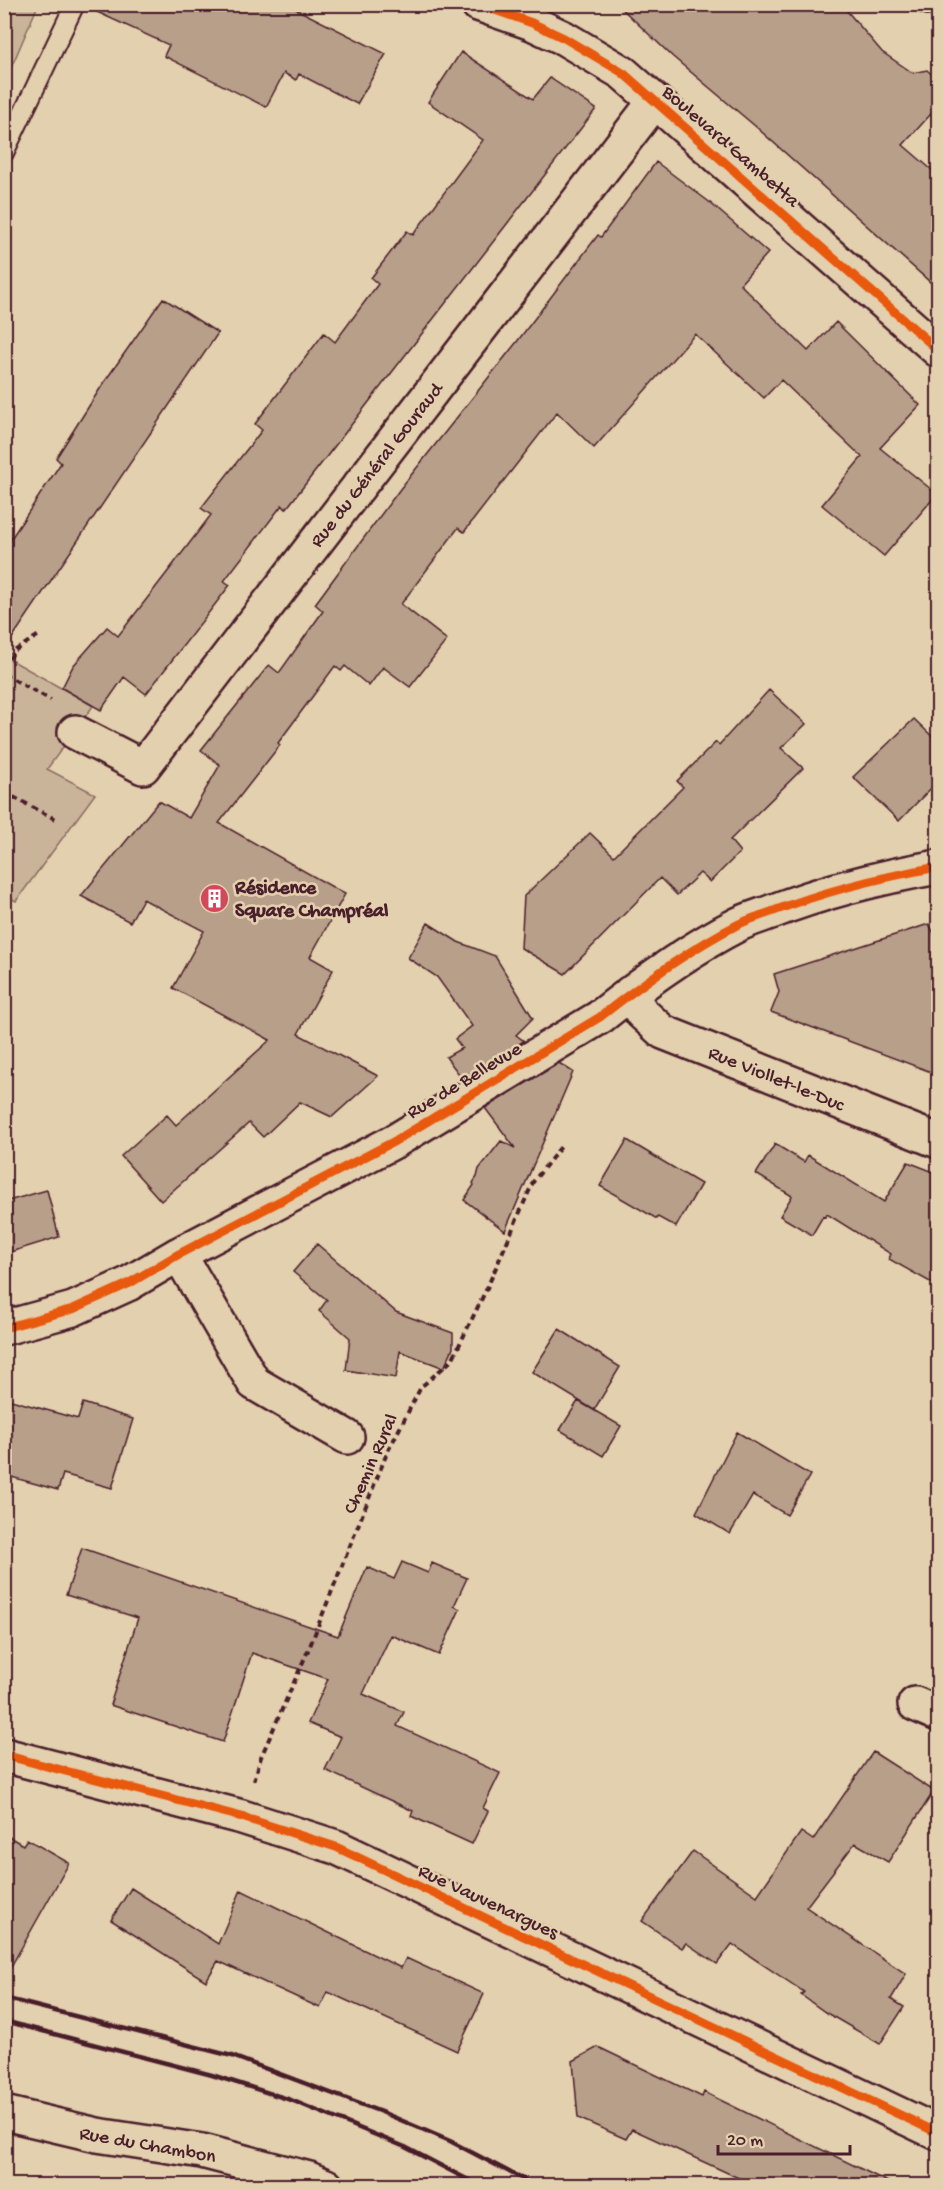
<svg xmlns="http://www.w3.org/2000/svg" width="943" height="2190" font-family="'Gochi Hand',sans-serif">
  <rect width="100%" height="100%" fill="#e3d0ae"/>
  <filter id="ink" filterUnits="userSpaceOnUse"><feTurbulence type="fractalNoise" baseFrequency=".0167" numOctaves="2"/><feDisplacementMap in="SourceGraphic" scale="12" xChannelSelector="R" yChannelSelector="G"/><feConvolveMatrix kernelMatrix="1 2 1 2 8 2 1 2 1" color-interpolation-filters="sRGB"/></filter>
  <g filter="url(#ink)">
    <path fill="#cab499" stroke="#8a6a62" stroke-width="1.5" d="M5 4 38 5 5 82 4 5Z
      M4 656 93 706 47 769 95 794 16 901 4 895Z"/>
    <path fill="#b89f8a" stroke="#4a1f2b" stroke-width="1.5" d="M86 4H286L386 54 357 104 299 74 296 80 284 73 266 107 164 56 169 45 86 7Z
      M617 4H841L882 52 913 73 927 70 939 81V105L903 145 939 176V290L755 126 673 57Z
      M461 52 533 99 550 78 596 109 286 509 282 505 224 581 230 585 146 694 124 677 101 710 62 688 73 666 107 627 118 636 166 574 211 515 201 508 262 430 255 424 324 333 335 342 378 284 371 278 407 231 413 235 483 140 428 102Z
      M656 162 708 201 768 253 740 284 808 351 836 322 920 405 880 448 937 494 884 556 822 505 862 457 781 380 764 398 695 334 594 448 557 412 464 532 458 528 401 604 447 640 410 687 383 667 369 686 345 666 341 671 335 666 278 743 280 745 219 823 345 894 310 957 333 970 298 1034 378 1076 332 1117 300 1102 263 1137 249 1123 161 1201 121 1156 167 1115 176 1125 270 1040 173 988 204 931 143 899 130 922 81 896 159 801 189 818 220 765 201 750 269 665 279 673 323 611 315 604 400 489 516 343 598 235 601 237Z
      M163 298 218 333 4 650V549L61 463 56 458 103 384Z
      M769 690 806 724 781 748 803 768 730 840 740 852 710 882 700 873 677 895 660 878 565 974 521 948 524 896 590 833 614 856 683 787 677 781 716 742 719 745Z
      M914 719 939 743V780L899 821 853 777Z
      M428 923 458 942 495 956 533 1018 516 1035 524 1041 462 1078 446 1057 462 1048 455 1039 472 1026 437 977 408 958Z
      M929 924 939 943V1075L771 1012 779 992 774 974Z
      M559 1063 573 1072 505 1231 464 1200 474 1185 473 1183 477 1177 479 1169 501 1141 515 1148 485 1108Z
      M627 1140 701 1184 676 1227 658 1217 657 1219 600 1186Z
      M775 1144 804 1162 808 1155 884 1202 908 1162 939 1174V1287L889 1259 891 1254 827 1214 825 1217 823 1216 812 1235 780 1216 792 1196 756 1174Z
      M47 1190 59 1237 4 1254V1202Z
      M317 1244 396 1312 453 1333V1348L444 1368 400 1351 396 1378 346 1370 350 1338 319 1311 327 1300 293 1272Z
      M559 1329 620 1367 594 1410 532 1372Z
      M4 1398 78 1419 83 1403 133 1419 112 1488 63 1474 58 1490 4 1475Z
      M578 1401 621 1426 603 1456 560 1430Z
      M737 1432 810 1475 787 1515 753 1495 730 1534 696 1513Z
      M82 1548 338 1636 367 1567 394 1579 402 1562 428 1573 432 1563 467 1578 454 1606 460 1609 439 1655 391 1635 363 1694 404 1712 397 1726 500 1773 483 1808 488 1811 472 1844 411 1816 413 1811 325 1770 341 1737 308 1723 328 1679 252 1653 223 1742 110 1705 138 1618 66 1595Z
      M873 1752 934 1791 888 1862 855 1843 806 1907 906 1974 891 1999 904 2007 880 2044 825 2012 801 1995 804 1992 732 1944 717 1964 686 1943 682 1948 642 1921 693 1851 757 1896 801 1832 813 1840Z
      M4 1834 23 1845 27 1839 69 1863 4 1979Z
      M131 1888 218 1944 241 1890 401 1968 406 1958 484 1994 457 2051 328 1992 320 2008 218 1961 206 1981 111 1920Z
      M598 2047 702 2097 704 2092 896 2186H756L632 2129 626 2139 578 2118 573 2061Z"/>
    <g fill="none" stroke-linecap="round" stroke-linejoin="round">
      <defs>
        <path id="service" d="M925 4 938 8
          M4 153 75 4"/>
        <path id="minor" d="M75 732 143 767 655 101
          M630 993 642 1013 663 1032 938 1141
          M179 1254 254 1383 347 1437
          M4 1328 73 1309 128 1284 179 1254 395 1141 600 1017C643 983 688 950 737 925 747 920 760 916 771 912 825 891 881 877 938 867
          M915 1704 938 1714
          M4 1755 242 1817 336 1847 938 2133
          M4 2113 97 2135 202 2151 309 2179 326 2186"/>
        <path id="secondary" d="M478 4 532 23 564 38 623 73 938 350"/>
      </defs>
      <use href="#service" stroke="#4a1f2b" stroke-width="22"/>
      <use href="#minor" stroke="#4a1f2b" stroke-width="38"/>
      <use href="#secondary" stroke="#4a1f2b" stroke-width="38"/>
      <path stroke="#4a1f2b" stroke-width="4" stroke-dasharray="6 4.5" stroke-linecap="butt" d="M4 668 14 651 39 635
        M4 674 51 700
        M4 792 55 819
        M254 1781 261 1757 310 1646 387 1453 421 1387 452 1360 487 1288 533 1182 563 1144"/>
      <use href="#service" stroke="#e3d0ae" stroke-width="18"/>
      <use href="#minor" stroke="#e3d0ae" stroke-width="33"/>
      <use href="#secondary" stroke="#e3d0ae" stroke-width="33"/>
      <path stroke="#4a1f2b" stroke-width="4.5" d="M4 1998 232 2056 384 2113 450 2141 536 2186
        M4 2021 212 2075 291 2100 405 2147 480 2186"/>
      <defs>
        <path id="cycleway" d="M478 4 532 23 564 38 623 73 938 350
          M4 1328 73 1309 128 1284 179 1254 395 1141 600 1017C643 983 688 950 737 925 747 920 760 916 771 912 825 891 881 877 938 867
          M4 1755 242 1817 336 1847 938 2133"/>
      </defs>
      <use href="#cycleway" stroke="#e3d0ae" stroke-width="13"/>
      <use href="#cycleway" stroke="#e8590c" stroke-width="9"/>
    </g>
  </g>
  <defs>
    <symbol id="building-disc" viewBox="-11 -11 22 22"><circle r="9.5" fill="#d1495b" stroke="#e3d0ae"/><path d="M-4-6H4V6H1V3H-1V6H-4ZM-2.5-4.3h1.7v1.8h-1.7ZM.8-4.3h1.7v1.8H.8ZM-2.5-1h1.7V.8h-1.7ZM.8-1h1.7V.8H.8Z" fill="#fff"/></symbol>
  </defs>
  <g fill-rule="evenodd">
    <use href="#building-disc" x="198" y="882" width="33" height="33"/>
  </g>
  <g text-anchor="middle" stroke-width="5" stroke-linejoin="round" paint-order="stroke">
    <g font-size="20" fill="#4a1f2b" stroke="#e3d0ae">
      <text transform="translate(732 145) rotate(41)" y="7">Boulevard Gambetta</text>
      <text transform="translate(375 464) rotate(-52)" y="7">Rue du Général Gouraud</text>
      <text transform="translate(777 1077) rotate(22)" y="7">Rue Viollet-le-Duc</text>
      <text transform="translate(463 1079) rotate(-31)" y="7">Rue de Bellevue</text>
      <text transform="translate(369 1463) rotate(-66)" y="7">Chemin Rural</text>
      <text transform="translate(489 1900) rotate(25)" y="7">Rue Vauvenargues</text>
      <text transform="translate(148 2143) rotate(10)" y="7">Rue du Chambon</text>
    </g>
    <g font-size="20" font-weight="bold" fill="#4a1f2b" stroke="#e3d0ae" text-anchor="start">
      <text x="235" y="893">Résidence<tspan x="235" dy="23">Square Champréal</tspan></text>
    </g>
  </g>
  <rect width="943" height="2190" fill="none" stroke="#e3d0ae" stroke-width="24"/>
  <rect x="12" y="12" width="919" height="2166" fill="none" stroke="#4a1f2b" stroke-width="2" filter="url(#ink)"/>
  <path d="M718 2145v9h132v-9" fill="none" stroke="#4a1f2b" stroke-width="3"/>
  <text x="727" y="2145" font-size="18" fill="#4a1f2b" stroke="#e3d0ae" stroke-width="4.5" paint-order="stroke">20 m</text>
</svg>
